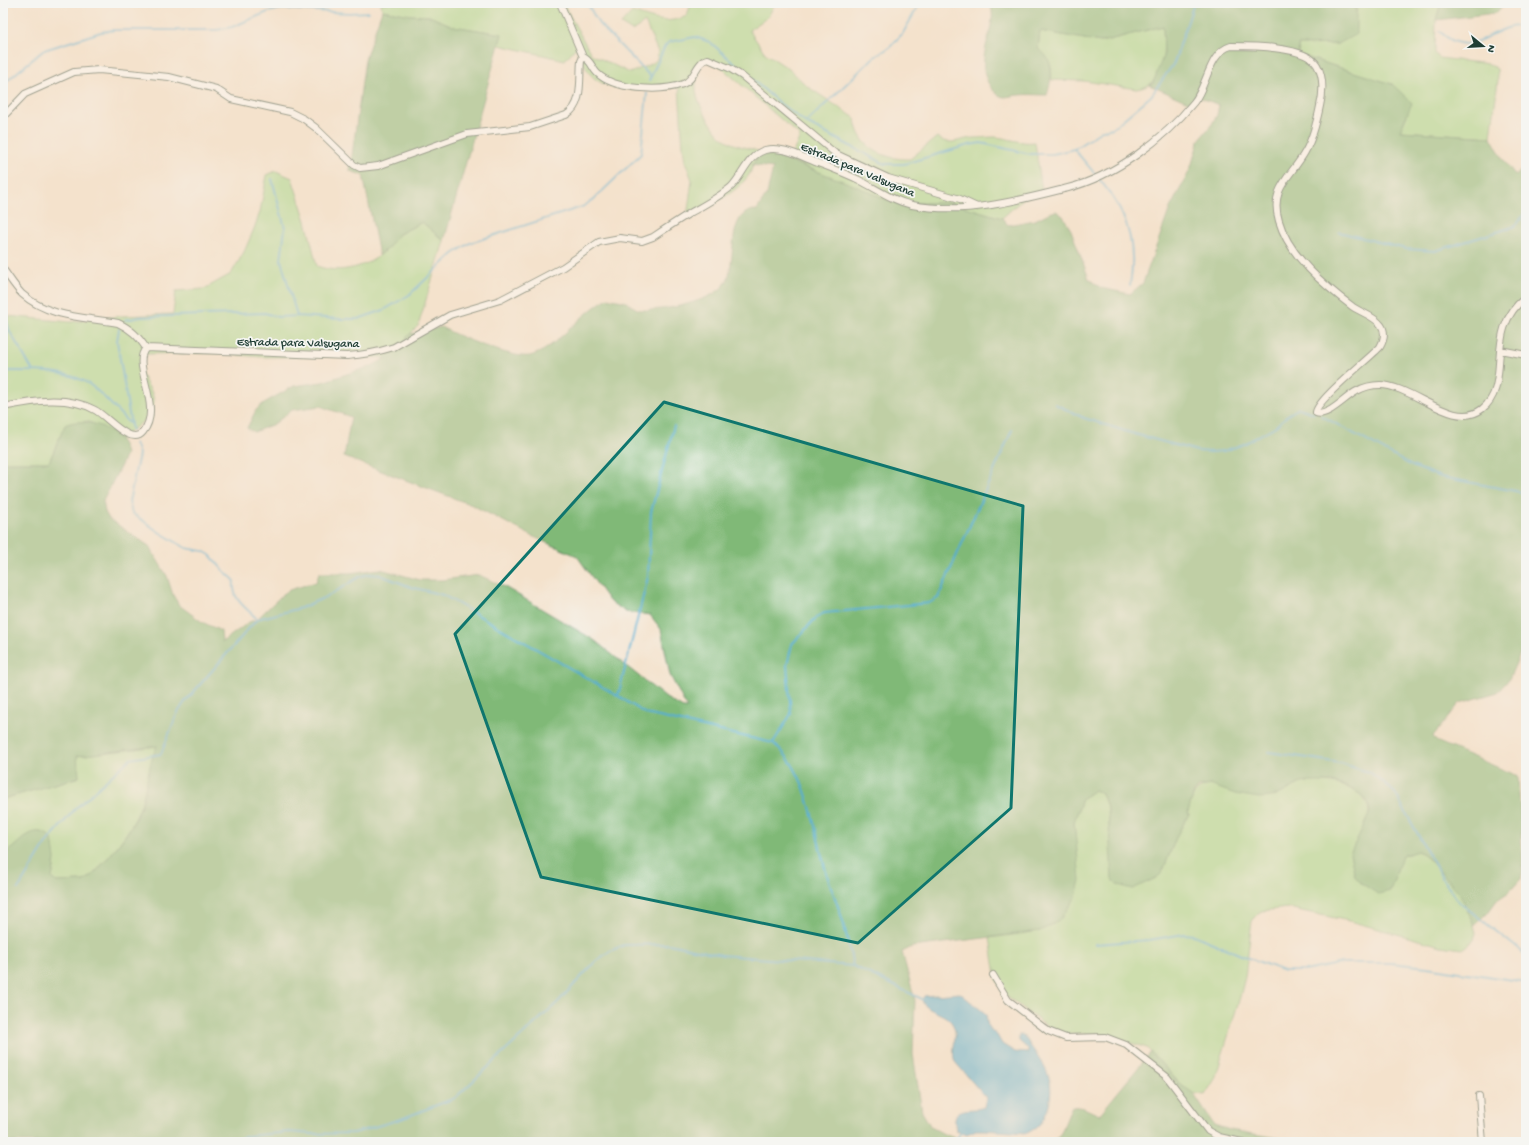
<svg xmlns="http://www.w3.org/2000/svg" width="1529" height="1145" font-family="'Gochi Hand',sans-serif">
  <rect width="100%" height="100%" fill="#f6f6f2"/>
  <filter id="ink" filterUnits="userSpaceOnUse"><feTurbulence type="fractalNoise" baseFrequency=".025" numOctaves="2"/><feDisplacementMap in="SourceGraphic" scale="8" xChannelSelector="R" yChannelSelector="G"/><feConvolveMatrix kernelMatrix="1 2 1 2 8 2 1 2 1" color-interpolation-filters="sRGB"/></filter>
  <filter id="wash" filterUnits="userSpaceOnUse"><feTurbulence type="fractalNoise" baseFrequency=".012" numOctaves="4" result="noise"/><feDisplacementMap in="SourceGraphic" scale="16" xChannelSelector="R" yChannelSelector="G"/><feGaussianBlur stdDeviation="0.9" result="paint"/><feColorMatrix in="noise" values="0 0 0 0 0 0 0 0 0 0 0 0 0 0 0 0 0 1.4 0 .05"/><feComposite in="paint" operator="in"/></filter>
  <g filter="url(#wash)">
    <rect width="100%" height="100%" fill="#f4e2cc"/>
    <path fill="#a1d98b" stroke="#608b60" d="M381 3H563L591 54 630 73 653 63 657 59 658 52 645 22 632 31 621 24 632 12C654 19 665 25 687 16L691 3H775L768 17 749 30 765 53 789 69 808 87 855 118C857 147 884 160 910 159L937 137C949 147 959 139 973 138 980 138 987 137 995 137 1009 138 1021 144 1035 142L1042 191 1023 199 1002 218 952 203H908L888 200 790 160 800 136 714 61 701 62C692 88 695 99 710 122 714 128 719 136 726 140 738 148 752 147 764 154L756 158C753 163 752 170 749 175 735 195 708 206 687 217L692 180 685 161 683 147 679 87C654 88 608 96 590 74 584 66 580 56 576 47L565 60 499 45 502 34 453 26 429 16 411 15 382 10Z
      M1356 3H1441L1436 20 1435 53 1439 58 1489 64 1497 69 1498 80 1491 137 1400 131 1408 113 1392 84 1299 55 1298 45 1338 44 1357 11Z
      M1163 26C1164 49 1167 86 1136 89L1084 81 1052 80 1051 66 1038 49 1040 31 1101 42Z
      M276 171 292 178 306 221 317 266C339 275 369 267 386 250 391 245 392 239 398 235 405 230 415 227 422 222L444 241 418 326 386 358 354 356 261 357 217 353 142 354C142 359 141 364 141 369 143 388 161 390 150 416L120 440 113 433 87 421 65 425 49 462H3V292L8 316 70 322 121 316 173 314 176 291 204 289 231 274 244 252 254 229 260 212 267 175Z
      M158 746C149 765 147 786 141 805 133 830 109 857 92 876L84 881 56 882 51 878C60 857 51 849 40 832 24 833 17 848 3 854V799L79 777 76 756Z
      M1317 781C1335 783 1368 788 1369 812 1370 821 1355 845 1351 854L1402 856 1417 851 1424 854 1460 894 1474 925 1476 934 1474 940 1462 949 1441 946 1349 921 1288 908 1261 911 1252 921 1245 977 1240 997 1215 1079 1205 1095 1190 1093 1180 1084 1147 1048 1099 1033 1068 1034 1048 1027 1023 1009 1006 995 997 981 990 938 1040 931 1075 844 1074 822 1082 799 1094 790 1102 794 1108 809 1113 879 1162 873 1177 835 1189 814 1188 812C1193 796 1192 789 1210 785L1282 793 1301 783Z"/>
    <path fill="#80b977" stroke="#507b56" d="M989 3H1356V34L1338 44 1298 45 1299 55 1392 84 1412 103 1400 131 1491 137 1503 159 1516 176 1526 164V640L1509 679 1498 692 1460 703 1433 736 1436 741 1518 776 1523 869 1521 879 1509 892 1497 900 1487 914 1474 925 1460 894 1424 854 1417 851 1402 856 1390 891 1378 894 1361 883 1355 876 1350 854 1370 812 1367 801 1360 794 1347 787 1332 782H1309L1301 783 1282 793 1271 797 1259 798 1235 794 1210 785 1199 787 1194 792 1188 812 1189 814 1177 835 1162 873 1156 878 1133 889 1118 885 1112 879 1108 809 1102 794 1094 790 1082 799 1074 822 1080 880 1076 897 1059 921 1040 931 912 947 902 952 915 1000 913 1054 922 1112 931 1127 944 1134 970 1142H3V854C20 846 31 820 52 838L55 859 52 878 56 882 84 881 92 876C110 856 132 832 141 806 147 786 148 765 157 746L77 756 79 777 3 799V462H49L65 425C85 415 124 430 126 455L103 501 105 512 109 519 149 546 167 576 173 595 179 605 202 622 221 631 222 642 249 622 257 619 282 595 289 590 316 582 319 573H349L380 569 420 580H442L479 575 503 586 594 640 666 698 683 708H687L670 675 661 629 650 615 626 612 609 601 577 556 534 537 472 505 344 457 351 417 320 406 292 410 274 424 254 432 247 428 256 410 264 403 294 386 322 382 372 366 386 358 410 334 441 327C457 336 512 359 530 356 534 355 543 351 547 348 568 333 585 311 608 298 614 300 621 300 626 302 631 305 637 310 642 310 663 311 712 302 725 284 738 267 724 209 757 210L767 194 773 168 752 165 760 154 767 153 851 184 888 200 908 203H952L1002 218 1008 225 1035 220 1049 213 1056 211 1063 216 1071 230 1089 279 1101 288 1130 294 1143 283 1170 208 1190 170 1199 140 1212 124 1217 115 1219 105 1196 96 1190 103 1149 85 1153 83 1164 54 1163 26 1101 42 1040 31 1038 49C1056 60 1052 78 1047 95 1038 95 1028 94 1019 95 1014 95 1009 97 1004 97 998 96 993 91 990 86 971 58 1002 22 989 3Z
      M1441 3H1505L1496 13 1436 20Z
      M382 10 411 15 429 16 453 26 502 34 444 241 422 222 399 234 387 249 379 255 363 175 350 171 365 59Z
      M1151 1052 1180 1084 1193 1093 1214 1125 1230 1130 1302 1142H1054L1060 1135 1072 1106 1084 1108 1099 1115Z"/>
    <path fill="#54aed2" stroke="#3a7683" d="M960 993 986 1014 988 1027 997 1035 1002 1044 1015 1052 1028 1053V1049L1019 1041V1035H1023C1027 1039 1029 1044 1032 1048 1048 1070 1056 1084 1047 1111 1043 1122 1038 1128 1027 1133L983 1130H976L967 1134 956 1130C950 1102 970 1113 984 1107L986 1098 955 1062C950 1050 959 1036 953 1025 947 1012 927 1013 922 1001L924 996Z"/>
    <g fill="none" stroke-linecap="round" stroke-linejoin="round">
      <path stroke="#54aed2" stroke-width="2" d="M587 3 599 24 650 76
        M1439 31C1469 58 1481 36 1510 27 1515 26 1521 26 1526 25
        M649 81 665 46 669 42 695 37 710 42 778 102 806 123 885 164H904L969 145 981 143 1030 154H1053L1074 149 1103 130 1113 128 1151 96 1174 63 1194 3
        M3 84 44 50 101 32 114 30H217L232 27 268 12 282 9 349 13 368 12
        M806 123 873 58 890 47 903 33 920 3
        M1074 149C1111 193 1141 222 1130 285
        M272 179 285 228 281 260 297 316
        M1339 232 1406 249 1435 251 1513 227 1518 223 1526 211
        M3 308 10 332 33 371
        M125 320 141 317 265 313 278 317 297 316 340 319H358L384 310 409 295 453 254 470 243 582 207 593 200 641 154 647 93
        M119 329 117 341 132 431
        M3 331 10 332
        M3 371C30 371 65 369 89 384 101 392 118 412 129 423
        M1055 404 1084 418 1131 433 1197 451 1211 452 1224 451 1244 444 1276 426 1289 414 1299 408 1314 413
        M1322 416 1412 466 1441 477 1526 493
        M135 443 139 454 129 502 132 513 159 532 186 548 203 551 210 555 223 570 234 580C232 601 244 605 257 619
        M618 696 648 577 651 512 674 426
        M773 743 791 714 787 665 792 644 815 619 824 613 929 603 938 598 1012 430
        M1269 752 1340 763 1368 772 1381 780 1395 793 1442 878 1459 902 1526 955
        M18 889 47 842 75 809 130 759 161 754 177 714 184 703 257 619 301 608 330 595 359 577 369 574 380 575 411 587 443 595 618 696 646 714 773 743C808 769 814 828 825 868 829 883 835 897 840 912 846 929 849 948 853 966
        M1095 944 1149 940 1184 934 1194 935 1241 955 1284 971H1305L1342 963H1391L1427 967 1526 982
        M229 1142 248 1136 289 1132 312 1134 354 1133 401 1119 455 1098 558 1002 596 961 610 951 624 945 669 944 722 955 853 966 924 1000
        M954 1142 962 1131"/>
    </g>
  </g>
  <g filter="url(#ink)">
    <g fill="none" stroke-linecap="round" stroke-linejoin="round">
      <defs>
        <path id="minor" d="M560 3 583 57
          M3 117 25 94 74 72 99 70 169 77 216 89 231 99 290 112 304 119 316 128 354 165 360 168 378 166 467 134 530 127 566 115C584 105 579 78 581 61L583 57C591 60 592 68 597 73 614 90 661 92 683 84 696 79 695 62 708 59L729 68 742 76 836 154 888 178 960 199 977 207
          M3 269C9 277 15 287 22 294 49 318 85 317 118 323 131 329 138 336 146 348
          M1500 350 1526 355
          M3 407C33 401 67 395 95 410 107 416 131 447 143 432 164 406 130 365 146 348L347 356C364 355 378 352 394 347L450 315 500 300 563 267 599 242 620 238 642 241 653 237C665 229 677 221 690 213 704 205 719 197 731 187 743 175 748 155 765 150 779 146 796 154 808 159 825 166 843 172 859 180 877 189 893 201 912 205 965 215 1017 201 1068 188 1115 176 1164 139 1194 102 1207 86 1209 52 1231 46 1250 46 1307 46 1317 65 1324 77 1323 93 1320 106 1317 121 1313 138 1305 152 1291 177 1269 188 1279 221 1289 256 1325 286 1353 307 1362 313 1374 316 1381 325 1386 332 1384 340 1380 347 1370 358 1314 402 1316 413 1327 418 1346 396 1357 391 1364 387 1372 385 1380 385 1412 385 1454 431 1482 409 1514 384 1482 331 1526 297
          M993 975 1008 1000 1048 1031 1066 1038 1105 1037 1126 1045 1167 1077 1208 1131 1219 1137 1242 1142
          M1479 1096 1483 1142"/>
      </defs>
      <use href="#minor" stroke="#3f564b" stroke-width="8"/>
      <use href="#minor" stroke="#fff" stroke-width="6"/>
    </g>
  </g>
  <path d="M0 0H1529V1145H0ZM664 402 1023 506 1011 808 858 943 541 877 455 634Z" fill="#f4e2cc" fill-opacity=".55" fill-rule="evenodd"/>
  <path fill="none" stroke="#0f766e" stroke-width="3" stroke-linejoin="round" d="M664 402 1023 506 1011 808 858 943 541 877 455 634Z"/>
  <g text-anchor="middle" stroke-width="3.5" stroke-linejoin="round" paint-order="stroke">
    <g font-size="12" fill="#1f3d34" stroke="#f6f6f2">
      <text transform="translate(858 169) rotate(23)" y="4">Estrada para Valsugana</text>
      <text transform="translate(298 342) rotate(1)" y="4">Estrada para Valsugana</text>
    </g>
  </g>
  <rect width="1529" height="1145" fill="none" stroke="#f6f6f2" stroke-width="16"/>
  <g transform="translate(1483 46) rotate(108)" stroke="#f6f6f2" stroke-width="3" paint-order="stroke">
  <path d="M0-3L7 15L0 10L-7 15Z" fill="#1f3d34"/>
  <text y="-6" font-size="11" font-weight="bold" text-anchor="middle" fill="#1f3d34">N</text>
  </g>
</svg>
